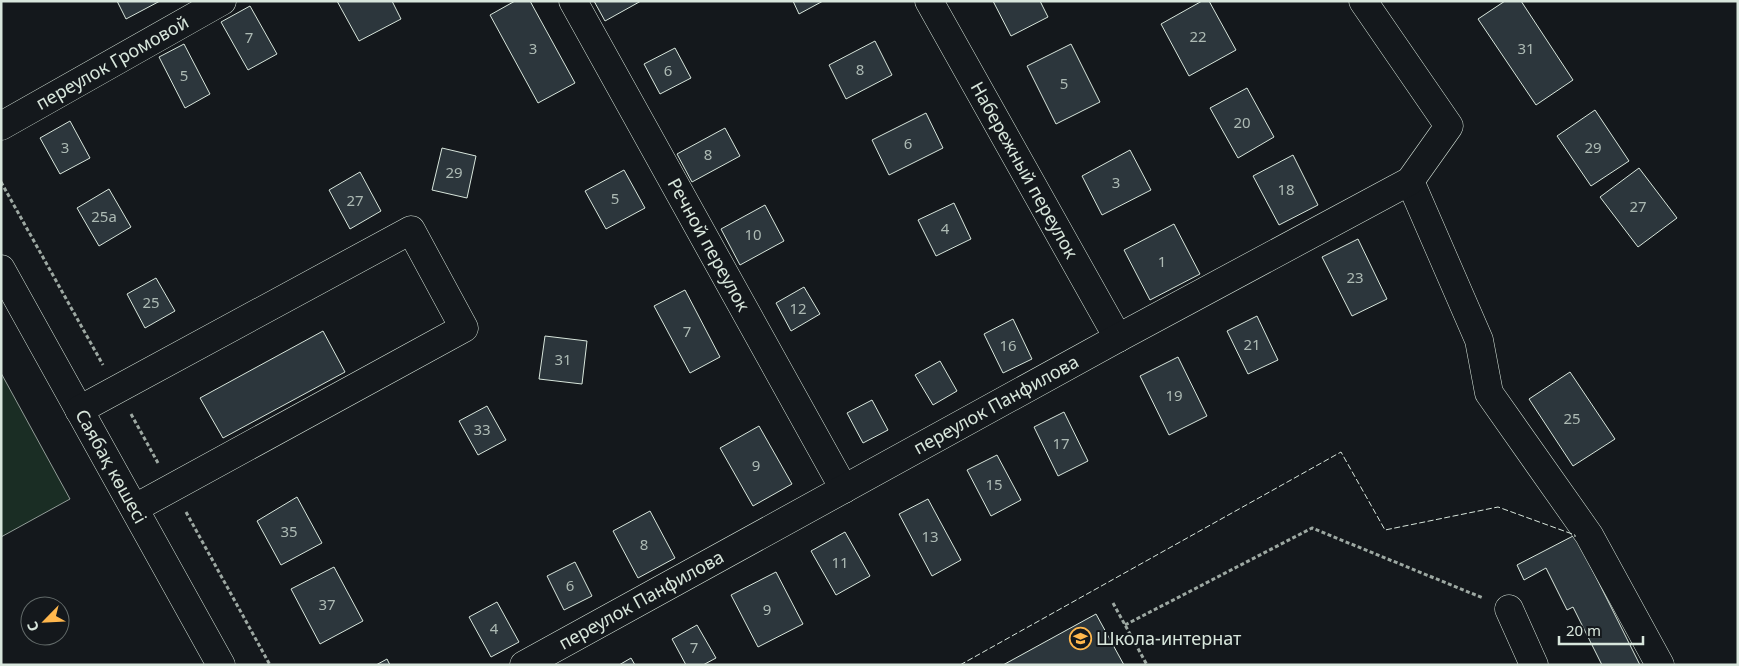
<svg xmlns="http://www.w3.org/2000/svg" width="1739" height="666" font-family="'Noto Sans',sans-serif">
  <rect width="100%" height="100%" fill="#14181c"/>
  <path fill="#1a2d24" stroke="#939e99" d="M1 373 70 499 1 537Z"/>
  <path fill="#2c363c" stroke="#d8e6dc" d="M117 1H160L126 19Z
    M337 1H392L401 19 359 41Z
    M515 1H530L575 83 538 103 490 15Z
    M594 1H641L605 21Z
    M793 1H823L799 14Z
    M993 1H1040L1048 17 1011 36Z
    M1202 1H1209L1236 50 1189 76 1161 24Z
    M1505 1H1521L1573 80 1536 105 1478 19Z
    M250 6 277 54 248 70 221 22Z
    M875 41 892 75 846 99 829 65Z
    M184 44 210 94 185 108 159 57Z
    M1071 44 1100 102 1056 124 1027 66Z
    M675 48 691 78 660 94 644 64Z
    M1247 88 1274 137 1238 158 1210 108Z
    M1595 110 1629 161 1591 186 1557 136Z
    M926 113 943 148 889 175 872 140Z
    M70 121 90 158 60 174 40 138Z
    M725 128 740 156 692 182 677 154Z
    M442 148 476 156 467 198 432 190Z
    M1130 150 1151 190 1102 215 1082 176Z
    M1293 155 1318 205 1279 225 1253 176Z
    M1639 168 1677 218 1638 247 1600 197Z
    M624 170 645 208 606 229 585 191Z
    M360 172 381 211 350 229 329 190Z
    M109 189 131 227 99 246 77 208Z
    M954 203 971 239 936 256 918 220Z
    M765 205 784 241 740 265 721 229Z
    M1174 224 1200 274 1150 300 1124 250Z
    M1358 239 1387 299 1352 316 1322 257Z
    M156 278 175 311 145 328 127 294Z
    M804 287 820 314 791 331 776 303Z
    M685 290 720 357 690 373 654 306Z
    M1257 316 1278 360 1248 374 1227 331Z
    M1013 319 1032 359 1003 373 984 334Z
    M323 331 345 372 223 438 200 398Z
    M545 336 587 341 582 384 539 379Z
    M1178 357 1207 416 1169 435 1140 376Z
    M940 361 957 391 933 405 915 375Z
    M1570 372 1615 439 1573 466 1529 399Z
    M872 400 888 430 863 443 847 413Z
    M487 406 506 440 478 455 459 421Z
    M1064 412 1088 461 1058 476 1034 427Z
    M759 426 792 484 753 506 720 448Z
    M997 455 1021 500 991 516 967 470Z
    M297 497 322 543 281 565 257 521Z
    M928 499 961 560 932 576 899 514Z
    M650 511 675 558 638 578 613 531Z
    M845 532 870 576 836 595 811 551Z
    M1575 535 1640 665H1602L1573 607 1567 610 1546 568 1524 580 1517 565Z
    M575 562 592 596 564 610 547 576Z
    M334 567 363 621 320 644 291 589Z
    M776 572 803 624 758 647 731 595Z
    M497 602 519 642 491 657 469 617Z
    M1096 614 1124 665H1003Z
    M697 625 716 658 703 665H686L672 639Z
    M631 658 635 665H619Z
    M387 659 390 665H376Z"/>
  <g fill="none" stroke-linecap="round" stroke-linejoin="round">
    <defs>
      <g id="minor">
        <path id="s1" d="M573 1 844 489"/>
        <path id="s2" d="M929 1 1118 338"/>
        <path id="s3" d="M1 126 222 1"/>
        <path d="M1410 181 1479 340 1489 393 1589 535 1660 665"/>
        <path id="s4" d="M1 269 221 665"/>
        <path d="M79 410 411 230 464 328 135 508"/>
        <path d="M1509 609 1534 665"/>
        <path id="s5" d="M524 665 1118 338 1410 181 1449 126 1363 1"/>
      </g>
    </defs>
    <use href="#minor" stroke="#d8e6dc" stroke-width="29"/>
    <path stroke="#9da8a2" stroke-width="3" stroke-dasharray="4 2.5" stroke-linecap="butt" d="M1 182 103 365
      M131 414 158 463
      M186 512 270 665
      M1113 603 1147 665
      M1125 625 1312 528 1483 598"/>
    <use href="#minor" stroke="#14181c" stroke-width="28"/>
    <path stroke="#d8e6dc" stroke-width="1" stroke-dasharray="6 2.5" stroke-linecap="butt" d="M960 665 1341 452 1385 530 1498 507 1575 535V537"/>
  </g>
  <defs>
    <symbol id="school-ring" viewBox="-11 -11 22 22"><circle r="9.5" fill="#14181c" stroke="#ffb74d" stroke-width="1.5"/><path d="M0-5L7-2L0 1L-7-2ZM-4 1L0 2.5L4 1V4Q0 6-4 4Z" fill="#ffb74d"/></symbol>
  </defs>
  <g fill-rule="evenodd">
    <use href="#school-ring" x="1068" y="626" width="25" height="25"/>
  </g>
  <g text-anchor="middle" stroke-width="4" stroke-linejoin="round" paint-order="stroke">
    <g font-size="15" fill="#adbab4">
      <text x="1198" y="42">22</text>
      <text x="249" y="43">7</text>
      <text x="533" y="54">3</text>
      <text x="1526" y="54">31</text>
      <text x="860" y="75">8</text>
      <text x="668" y="76">6</text>
      <text x="184" y="81">5</text>
      <text x="1064" y="89">5</text>
      <text x="1242" y="128">20</text>
      <text x="908" y="149">6</text>
      <text x="65" y="153">3</text>
      <text x="1593" y="153">29</text>
      <text x="708" y="160">8</text>
      <text x="454" y="178">29</text>
      <text x="1116" y="188">3</text>
      <text x="1286" y="195">18</text>
      <text x="615" y="204">5</text>
      <text x="355" y="206">27</text>
      <text x="1638" y="212">27</text>
      <text x="104" y="222">25а</text>
      <text x="945" y="234">4</text>
      <text x="753" y="240">10</text>
      <text x="1162" y="267">1</text>
      <text x="1355" y="283">23</text>
      <text x="151" y="308">25</text>
      <text x="798" y="314">12</text>
      <text x="687" y="337">7</text>
      <text x="1252" y="350">21</text>
      <text x="1008" y="351">16</text>
      <text x="563" y="365">31</text>
      <text x="1174" y="401">19</text>
      <text x="1572" y="424">25</text>
      <text x="482" y="435">33</text>
      <text x="1061" y="449">17</text>
      <text x="756" y="471">9</text>
      <text x="994" y="490">15</text>
      <text x="289" y="537">35</text>
      <text x="930" y="542">13</text>
      <text x="644" y="550">8</text>
      <text x="840" y="568">11</text>
      <text x="570" y="591">6</text>
      <text x="327" y="610">37</text>
      <text x="767" y="615">9</text>
      <text x="494" y="634">4</text>
      <text x="694" y="653">7</text>
    </g>
    <g font-size="18" fill="#d8e6dc" stroke="#14181c">
      <text dy="6" stroke="none"><textPath href="#s3" startOffset="128">переулок Громовой</textPath></text>
      <text dy="6" stroke="none"><textPath href="#s2" startOffset="194">Набережный переулок</textPath></text>
      <text dy="6" stroke="none"><textPath href="#s1" startOffset="279">Речной переулок</textPath></text>
      <text dy="6" stroke="none"><textPath href="#s5" startOffset="539">переулок Панфилова</textPath></text>
      <text dy="6" stroke="none"><textPath href="#s4" startOffset="226">Саябақ көшесі</textPath></text>
      <text dy="6" stroke="none"><textPath href="#s5" startOffset="134">переулок Панфилова</textPath></text>
    </g>
    <g font-size="18" fill="#d8e6dc" stroke="#14181c" text-anchor="start">
      <text x="1096" y="645">Школа-интернат</text>
    </g>
  </g>
  <rect width="1739" height="666" fill="none" stroke="#d8e6dc" stroke-width="5"/>
  <g transform="translate(45 621) rotate(246)"><circle r="24" fill="#14181c" stroke="#626a69"/>
  <path d="M0-4L9 19L0 12L-9 19Z" fill="#ffb74d"/>
  <text y="-8" font-size="14" font-weight="bold" text-anchor="middle" fill="#d8e6dc">С</text>
  </g>
  <path d="M1559 636v8h84v-8" fill="none" stroke="#d8e6dc" stroke-width="2.5"/>
  <text x="1566" y="636" font-size="15" fill="#d8e6dc" stroke="#14181c" stroke-width="4" paint-order="stroke">20 m</text>
</svg>
